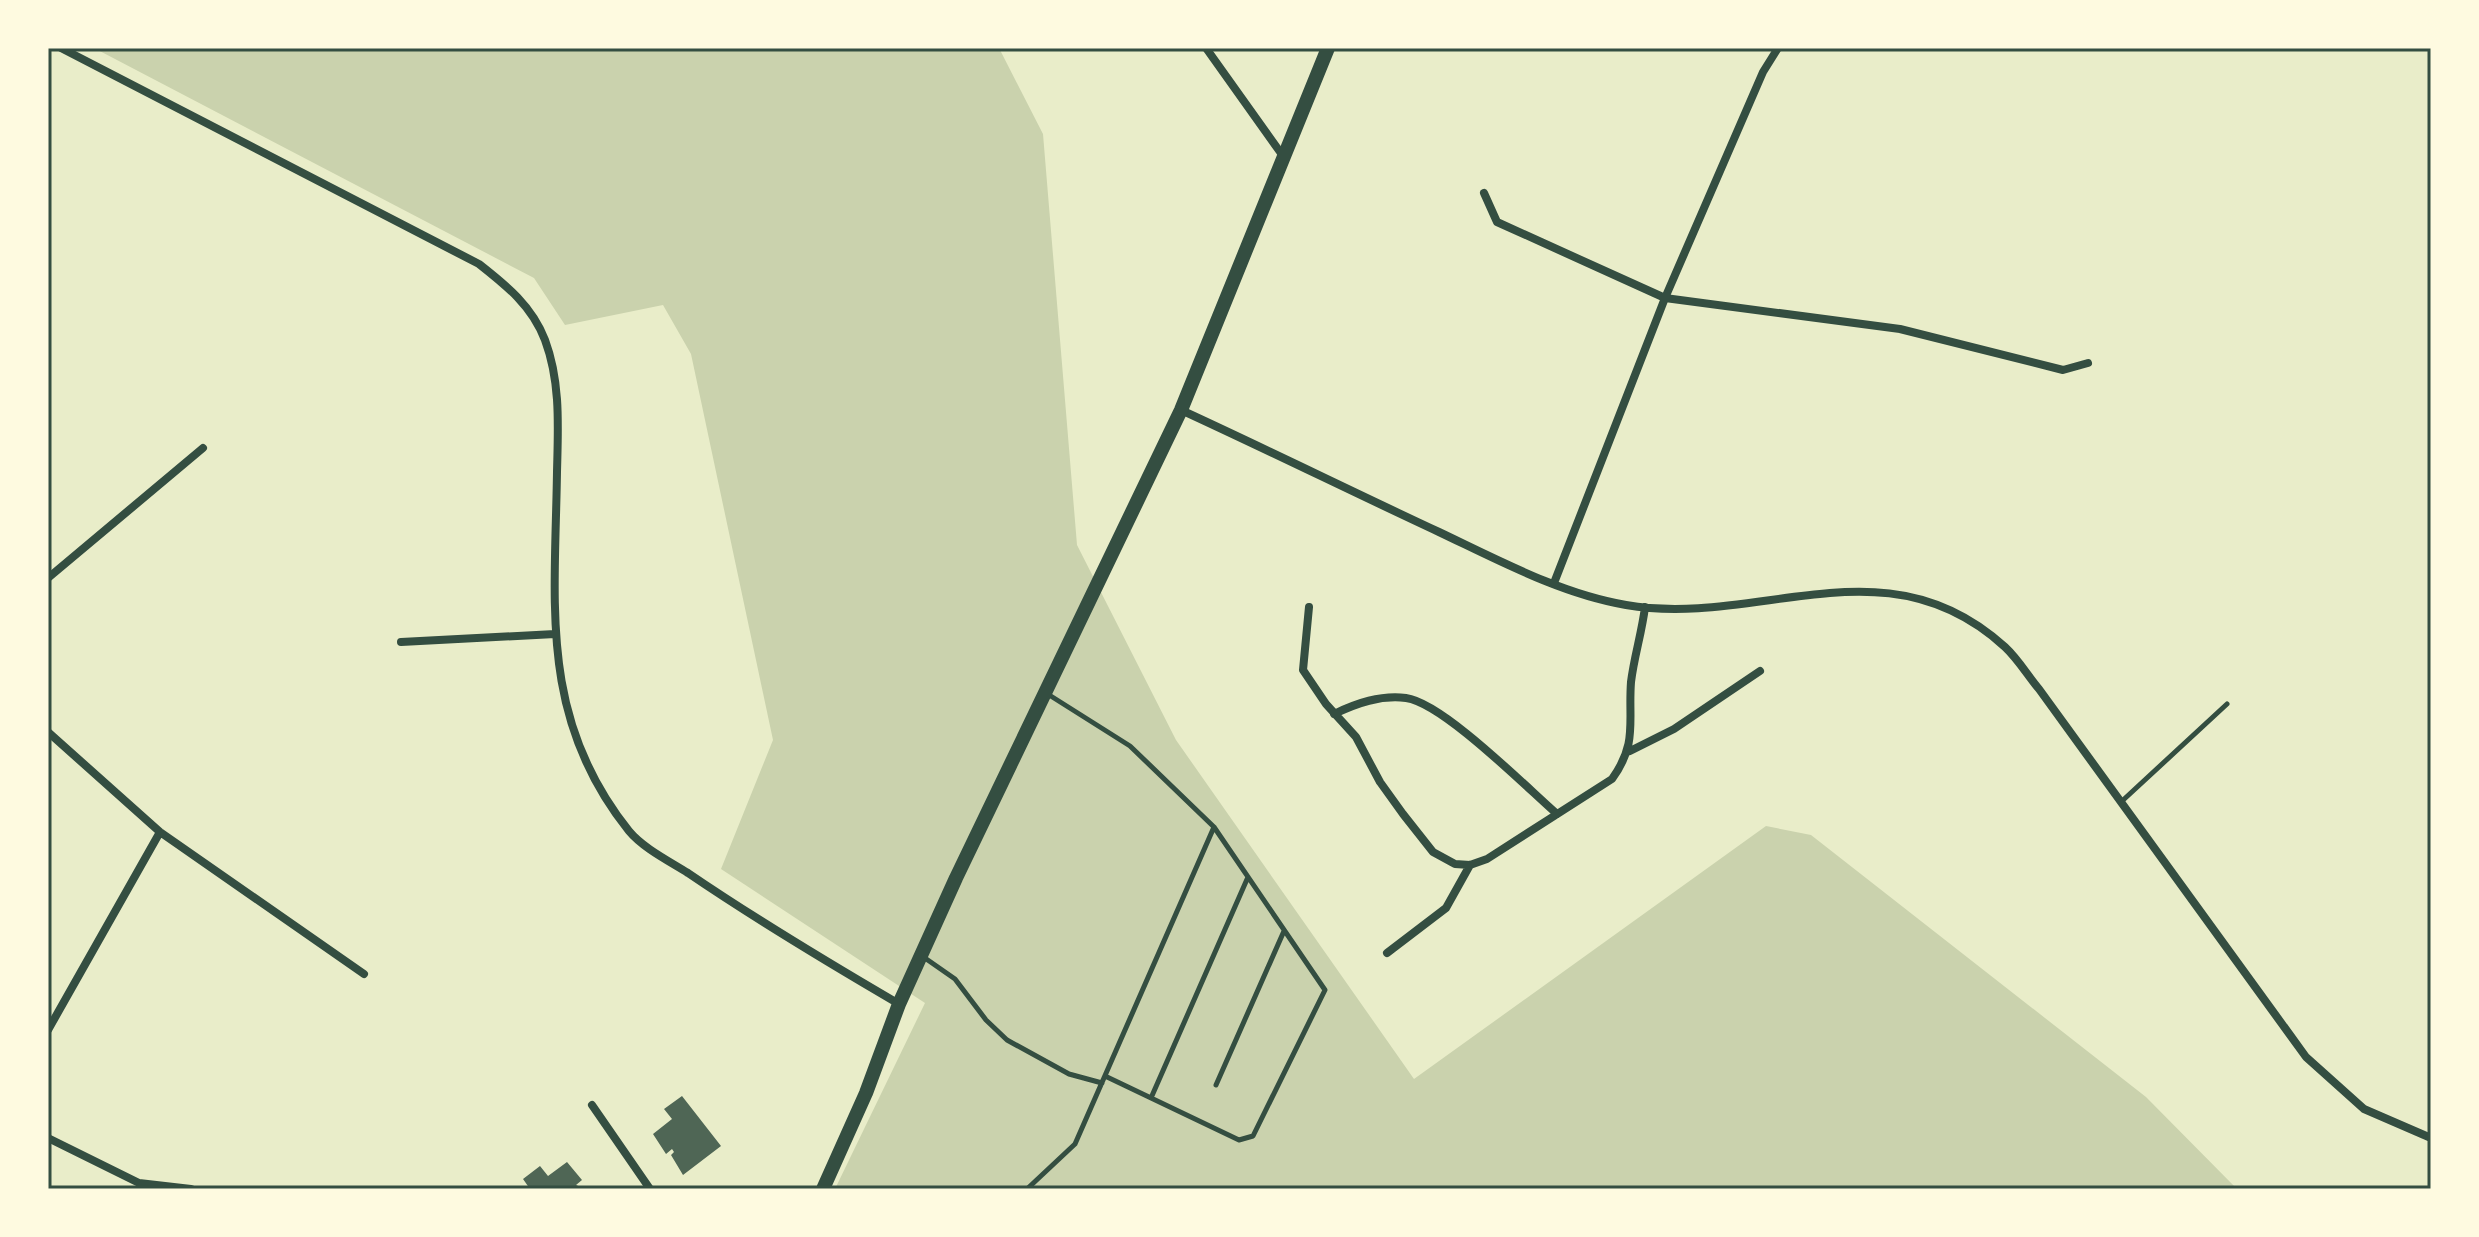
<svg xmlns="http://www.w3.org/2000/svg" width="2479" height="1237" font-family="Karla,sans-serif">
  <rect width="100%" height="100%" fill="#e9edc9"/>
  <path fill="#cad2ad" d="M94 48H999L1043 134 1077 545 1176 740 1414 1079 1766 826 1811 835 2146 1097 2237 1189H835L925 1003 721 869 773 740 691 354 663 305 565 325 534 278Z"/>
  <path fill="#4f6655" d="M682 1096 721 1146 683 1175 671 1155 674 1152 672 1149 666 1154 653 1134 672 1119 664 1109Z
    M567 1162 582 1180 576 1185 585 1189H530L523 1179 540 1166 548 1176Z"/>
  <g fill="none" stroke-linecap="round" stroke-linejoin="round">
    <path stroke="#344e41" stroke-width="5" d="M1046 693 1130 746 1214 827 1325 990 1253 1136 1239 1140 1105 1076
      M2121 802 2227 704
      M922 956 955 979 986 1020 1007 1040 1069 1074 1102 1083
      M1216 1085 1284 931
      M1151 1098 1248 877
      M1027 1189 1075 1144 1214 827"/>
    <path stroke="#344e41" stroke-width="8" d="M61 48 479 264C507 286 532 306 545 340 561 383 558 428 557 472 555 606 539 719 629 831 643 848 669 861 688 873 757 920 827 962 899 1004
      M1206 48 1283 156
      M1484 193 1497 222 1665 298 1900 329 2063 370 2088 363
      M1181 410C1268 450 1353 492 1439 532 1498 560 1561 594 1626 605 1759 628 1886 538 2005 647 2018 659 2028 676 2039 689L2306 1057 2364 1109 2431 1138
      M48 578 203 448
      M1554 583 1665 298 1763 72 1778 48
      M1309 607 1303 670 1326 704 1356 737 1380 782 1403 814 1433 852 1455 864 1470 865 1487 859 1612 779C1638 743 1628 722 1631 682 1634 657 1642 632 1645 607
      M401 642 555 634
      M1334 714C1357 703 1380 695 1406 698 1443 703 1526 787 1557 814
      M48 732 160 832 364 974
      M1630 751 1674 729 1760 671
      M1387 953 1446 908 1470 865
      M48 1030 160 832
      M592 1105 650 1189
      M48 1138 139 1183 191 1189"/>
    <path stroke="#344e41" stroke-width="14" d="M823 1189 866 1093 899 1004 956 878 1181 410 1328 48"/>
  </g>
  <rect width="2479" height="1237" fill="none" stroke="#fefae0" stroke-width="100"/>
  <rect x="50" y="50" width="2379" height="1137" fill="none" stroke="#344e41" stroke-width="3"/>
</svg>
